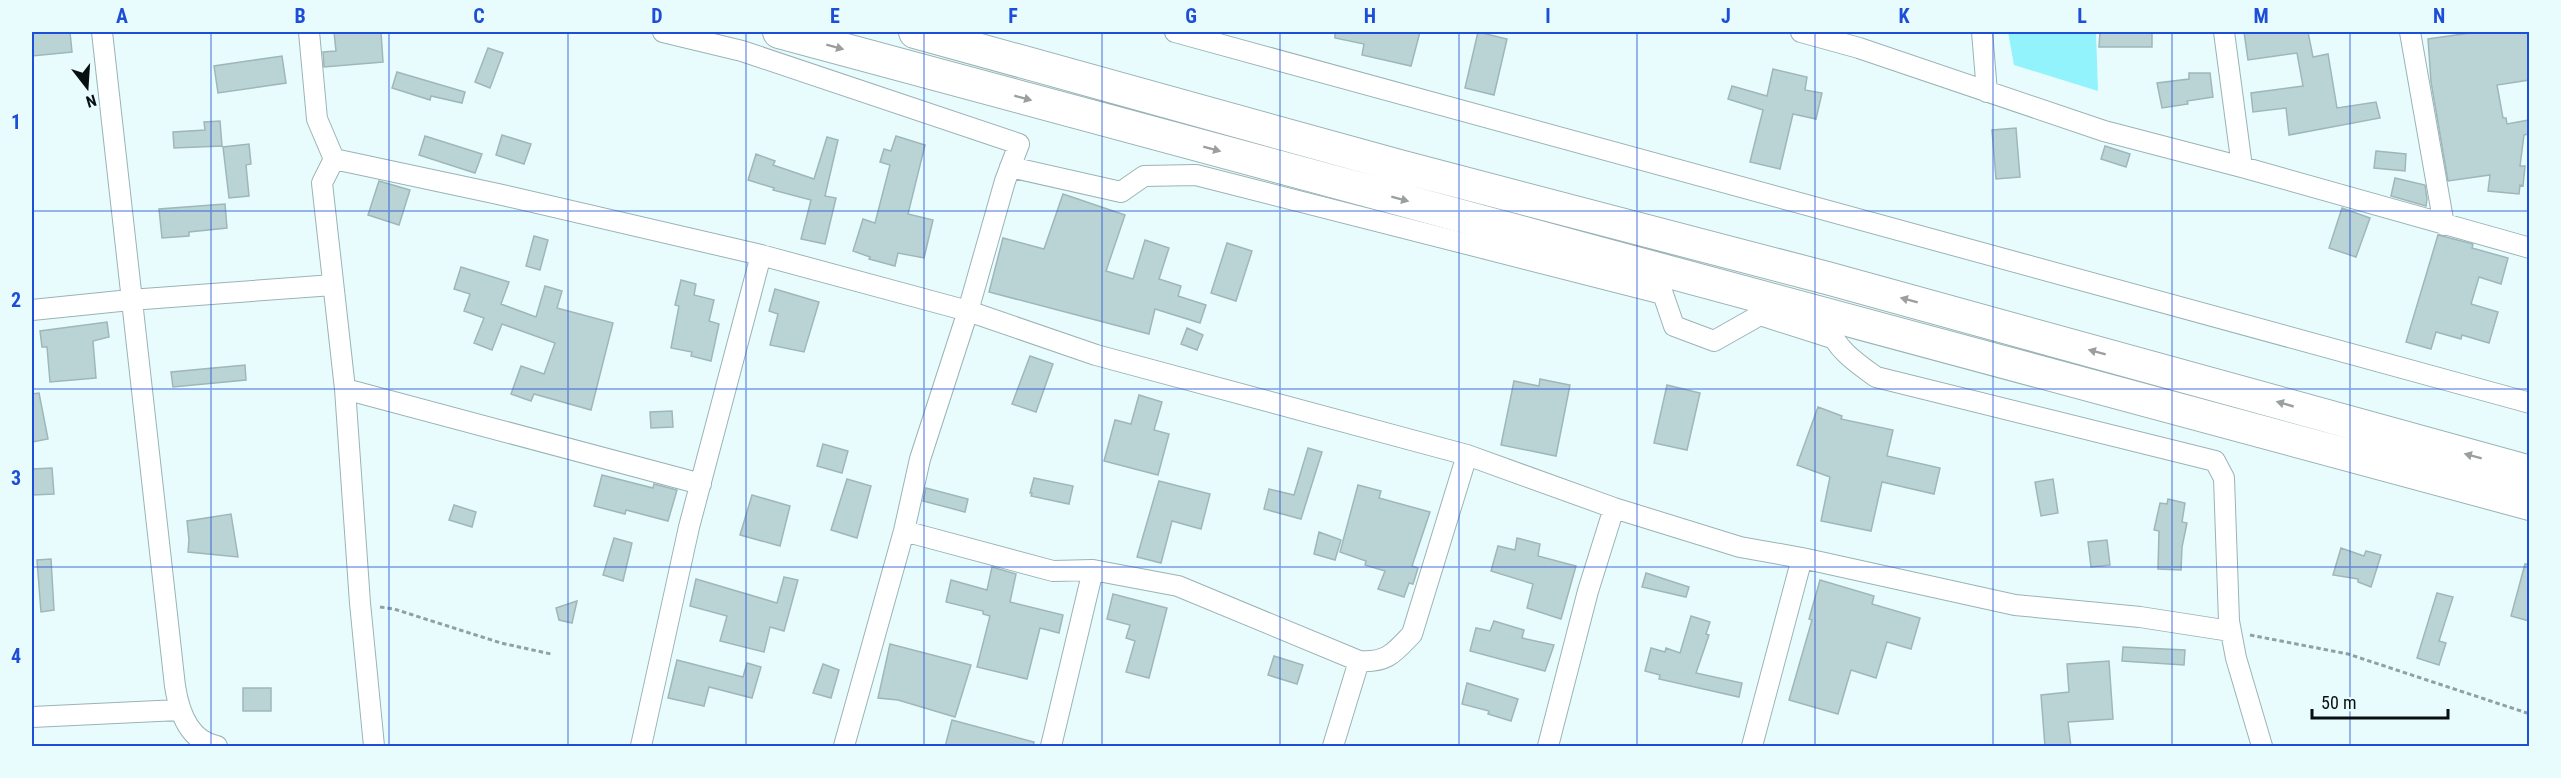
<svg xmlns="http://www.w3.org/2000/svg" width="2561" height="778" font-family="'Roboto Condensed',sans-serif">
  <rect width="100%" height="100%" fill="#e8fcfe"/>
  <path fill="#92f3fd" d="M2008 32H2096L2098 91 2014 65Z"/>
  <path fill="#bad3d5" stroke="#9fb7b9" stroke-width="1.5" d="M32 32H70L72 52 32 56Z
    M334 32H381L383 62 324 67 323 52 336 51Z
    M1335 32H1420L1411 66 1362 55 1364 44 1335 38Z
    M1478 32 1507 39 1494 95 1465 88Z
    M2100 32H2152V47H2099Z
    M2244 32H2308L2313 57 2328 54 2337 108 2376 102 2380 118 2289 135 2286 108 2253 112 2251 93 2303 86 2297 53 2248 60Z
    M2477 32H2529V80L2497 85 2503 118H2506L2507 124 2529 120V134L2524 135 2520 166H2525L2523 186 2520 185 2519 194 2488 191 2490 175 2448 181 2431 82 2428 39Z
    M488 48 503 53 490 88 475 82Z
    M282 56 286 83 218 93 214 66Z
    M1773 69 1807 77 1805 90 1822 93 1816 119 1793 114 1780 169 1750 162 1763 110 1728 99 1732 86 1767 96Z
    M397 72 465 92 462 103 431 96 430 100 392 88Z
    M2189 73H2210L2213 97 2187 101 2188 104 2162 108 2157 83 2189 79Z
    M220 121 222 146 174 148 173 132 205 130 204 122Z
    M2016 128 2020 177 1996 179 1992 130Z
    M502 135 531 144 524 164 496 155Z
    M425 136 482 154 475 173 419 155Z
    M896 136 925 145 908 214 933 220 924 258 898 253 895 266 869 259 870 257 853 251 863 219 875 223 890 165 880 162 884 149 891 151Z
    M827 137 838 140 825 196 836 198 825 244 801 239 811 200 773 190 774 188 748 180 756 154 775 161 773 165 814 179Z
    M249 144 251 164 246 165 249 196 229 198 223 147Z
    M2105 146 2130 154 2126 167 2101 159Z
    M2376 151 2406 154 2405 171 2374 168Z
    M2395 178 2425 185 2427 199 2426 206 2391 196Z
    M379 181 410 190 399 225 368 215Z
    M1063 194 1125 215 1106 271 1133 279 1145 240 1169 248 1159 279 1181 286 1178 296 1206 305 1200 323 1155 309 1149 334 989 292 1003 238 1044 249Z
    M225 204 227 228 189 232V236L162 238 159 209Z
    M2342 208 2370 218 2356 257 2329 248Z
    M2438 235 2473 244 2472 248 2508 258 2501 284 2479 277 2471 304 2498 312 2489 343 2462 335 2461 339 2436 332 2431 349 2406 342Z
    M534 236 548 240 540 270 526 266Z
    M1227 243 1252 251 1236 301 1211 293Z
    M461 267 509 282 501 304 536 317 545 286 562 291 557 308 613 323 591 410 534 394 531 401 511 394 521 366 544 374 555 343 502 324 492 350 474 343 484 318 464 311 470 294 454 289Z
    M681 280 696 284 694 295 714 300 709 321 719 324 711 361 691 356 692 352 671 348 679 306 675 305Z
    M775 289 819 302 804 352 770 345 778 314 769 311Z
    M107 322 109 337 93 341 96 378 50 382 47 347H42L40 331Z
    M1187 328 1203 335 1197 350 1181 344Z
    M1030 356 1053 364 1036 412 1012 404Z
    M245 365 246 380 173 387 171 372Z
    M1540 379 1570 385 1556 456 1501 445 1514 381 1539 386Z
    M1667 385 1700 393 1687 450 1654 443Z
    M39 393 48 439 32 442V394Z
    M1139 395 1162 402 1154 430 1169 434 1158 475 1104 461 1115 420 1131 424Z
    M1818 407 1842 416 1841 419 1893 430 1887 456 1940 468 1934 494 1882 482 1871 531 1821 521 1830 477 1797 465Z
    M672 411 673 427 651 428 650 412Z
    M823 444 848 451 842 473 817 466Z
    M1308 448 1322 452 1301 519 1264 509 1269 489 1294 495Z
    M52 468 54 494 33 495 32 469Z
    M602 475 653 488 654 484 677 490 668 521 626 510 625 514 594 506Z
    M1034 478 1073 486 1069 504 1031 496 1032 493H1030Z
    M847 479 871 486 857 538 831 530Z
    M2053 479 2058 513 2041 516 2035 482Z
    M1159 481 1210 494 1201 529 1172 521 1161 563 1137 557Z
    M1358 485 1381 491 1379 498 1430 512 1412 566 1418 568 1413 584 1409 583 1404 597 1378 589 1385 571 1365 565 1366 561 1340 552Z
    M926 488 968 499 965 512 923 501Z
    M752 495 790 506 780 546 740 535Z
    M2168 499 2185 503 2182 522 2187 523 2182 547 2181 570 2158 569 2159 531 2154 530 2160 503 2167 504Z
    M454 505 476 512 472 527 449 520Z
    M231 514 238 557 188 552 189 540 187 521Z
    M1319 532 1341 540 1335 560 1314 554Z
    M614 538 632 543 623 581 603 575Z
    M1517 538 1540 544 1538 556 1576 566 1561 619 1527 608 1533 584 1491 571 1498 546 1515 550Z
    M2107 540 2110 565 2091 567 2088 542Z
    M2341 548 2364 556 2366 551 2381 555 2371 587 2358 582V579L2333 575Z
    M51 559 54 610 41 612 37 560Z
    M2525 564H2529V621L2511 616Z
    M992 567 1016 574 1010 602 1063 615 1059 633 1040 628 1027 679 977 667 990 616 983 614V611L946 602 951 580 987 590Z
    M1646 573 1689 587 1686 597 1642 587Z
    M784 577 798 580 784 631 770 627 764 652 720 641 727 616 690 606 696 579 777 603Z
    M1820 580 1874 596 1872 604 1920 618 1911 649 1887 642 1876 678 1851 670 1838 714 1789 700 1812 620 1809 619Z
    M2437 593 2453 597 2439 641 2446 643 2439 665 2417 658Z
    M1113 594 1167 608 1149 678 1126 672 1135 641 1126 638 1130 625 1107 619Z
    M577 601 572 623 559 620 556 608Z
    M1691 616 1710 622 1706 634 1709 635 1696 673 1742 683 1739 697 1659 679 1660 675 1645 671 1651 648 1665 652 1666 648 1680 653Z
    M1494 621 1524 630 1522 638 1554 645 1545 671 1470 651 1476 628 1490 631Z
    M890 644 971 665 955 717 898 700 878 698Z
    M2123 647 2185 650 2184 665 2122 661Z
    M1274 656 1303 665 1297 684 1268 675Z
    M677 660 743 677 747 663 761 667 752 698 709 687 704 706 668 698Z
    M2109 661 2113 719 2068 722 2071 747H2045L2041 695 2069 692 2067 664Z
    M823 664 839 670 831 698 813 693Z
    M1467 683 1518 699 1511 721 1488 714 1489 711 1462 704Z
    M243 688H271V711H243Z
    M952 720 1034 742 1033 747H945Z"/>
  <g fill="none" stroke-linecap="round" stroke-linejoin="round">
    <defs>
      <path id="street" d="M102 32 175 686C179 712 189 741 217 746
        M309 32 317 119 334 159
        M663 32 742 51 1019 144 1005 181 968 311 920 459 904 531 844 746
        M1175 32 2530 403
        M1801 32 1859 48 2104 131 2242 167 2530 248
        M1982 32 1987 92
        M2224 32 2242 167
        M2410 32 2444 225
        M334 159 498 194 761 255 968 311 1096 355 1467 455 1614 508 1740 547 1802 558 2015 605 2140 617 2230 631
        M334 159 322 183 345 389 360 603 374 746
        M1010 167 1121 192 1144 176 1196 175 1663 294 1674 326 1714 341 1760 315 1832 338
        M32 310 130 300 333 285
        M1828 327C1837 350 1857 363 1876 377L2215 461 2224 478 2229 621 2236 658 2262 746
        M345 389 701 484
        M904 531 1053 571 1093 570 1178 586 1359 661C1387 663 1394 653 1412 634L1467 455
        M32 717 179 710
        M641 746 689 527 761 255
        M1051 746 1093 570
        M1333 746 1359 661
        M1548 746 1588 591 1614 508
        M1752 746 1802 558"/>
      <path id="primary" d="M779 32 2530 504
        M915 32 1399 166 1827 278 2530 472"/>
    </defs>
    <use href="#street" stroke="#9bb3b6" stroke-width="22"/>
    <use href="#primary" stroke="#9bb3b6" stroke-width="34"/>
    <path stroke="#91a0a2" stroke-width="3" stroke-dasharray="4.5 3" stroke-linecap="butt" d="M380 607 394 609 501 643 551 654
      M2250 635 2348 654 2530 714"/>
    <use href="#street" stroke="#fff" stroke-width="20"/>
    <use href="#primary" stroke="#fff" stroke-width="32"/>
  </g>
  <defs><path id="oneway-solid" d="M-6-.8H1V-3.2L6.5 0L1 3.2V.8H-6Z" transform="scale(1.5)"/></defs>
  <g fill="#9c9f9f">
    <use href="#oneway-solid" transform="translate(835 47) rotate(15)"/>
    <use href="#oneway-solid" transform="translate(1023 98) rotate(15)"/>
    <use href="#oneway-solid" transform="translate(1212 149) rotate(15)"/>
    <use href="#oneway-solid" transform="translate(1400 199) rotate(15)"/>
    <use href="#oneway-solid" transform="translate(1909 300) rotate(-165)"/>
    <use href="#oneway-solid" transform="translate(2097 352) rotate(-165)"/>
    <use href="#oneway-solid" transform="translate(2285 404) rotate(-164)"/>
    <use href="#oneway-solid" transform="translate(2473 456) rotate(-165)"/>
  </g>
  <path fill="none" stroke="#1d4ed8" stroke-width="1.5" stroke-opacity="0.55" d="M211 32V746M389 32V746M568 32V746M746 32V746M924 32V746M1102 32V746M1280 32V746M1459 32V746M1637 32V746M1815 32V746M1993 32V746M2172 32V746M2350 32V746M32 211H2530M32 389H2530M32 567H2530"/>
  <rect width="2561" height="778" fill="none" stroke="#e8fcfe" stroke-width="66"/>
  <g transform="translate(87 87) rotate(163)" stroke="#e8fcfe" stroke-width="4.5" paint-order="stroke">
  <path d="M0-4.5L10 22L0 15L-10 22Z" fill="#070f10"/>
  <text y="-9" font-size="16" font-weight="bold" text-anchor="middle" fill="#070f10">N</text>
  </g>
  <path d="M2312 709v9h136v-9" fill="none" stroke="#070f10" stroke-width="3"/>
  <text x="2321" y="709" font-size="18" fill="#070f10" stroke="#e8fcfe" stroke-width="4.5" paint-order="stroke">50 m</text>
  <rect x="33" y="33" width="2495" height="712" fill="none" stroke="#1d4ed8" stroke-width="2"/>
  <g font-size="20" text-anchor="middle" font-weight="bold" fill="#1d4ed8">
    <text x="122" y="23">A</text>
    <text x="300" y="23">B</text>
    <text x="479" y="23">C</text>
    <text x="657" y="23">D</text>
    <text x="835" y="23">E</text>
    <text x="1013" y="23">F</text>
    <text x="1191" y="23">G</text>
    <text x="1370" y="23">H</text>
    <text x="1548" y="23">I</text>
    <text x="1726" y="23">J</text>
    <text x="1904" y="23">K</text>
    <text x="2082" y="23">L</text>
    <text x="2261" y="23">M</text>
    <text x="2439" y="23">N</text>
    <text x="16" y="129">1</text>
    <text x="16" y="307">2</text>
    <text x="16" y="485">3</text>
    <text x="16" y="663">4</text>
  </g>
</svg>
